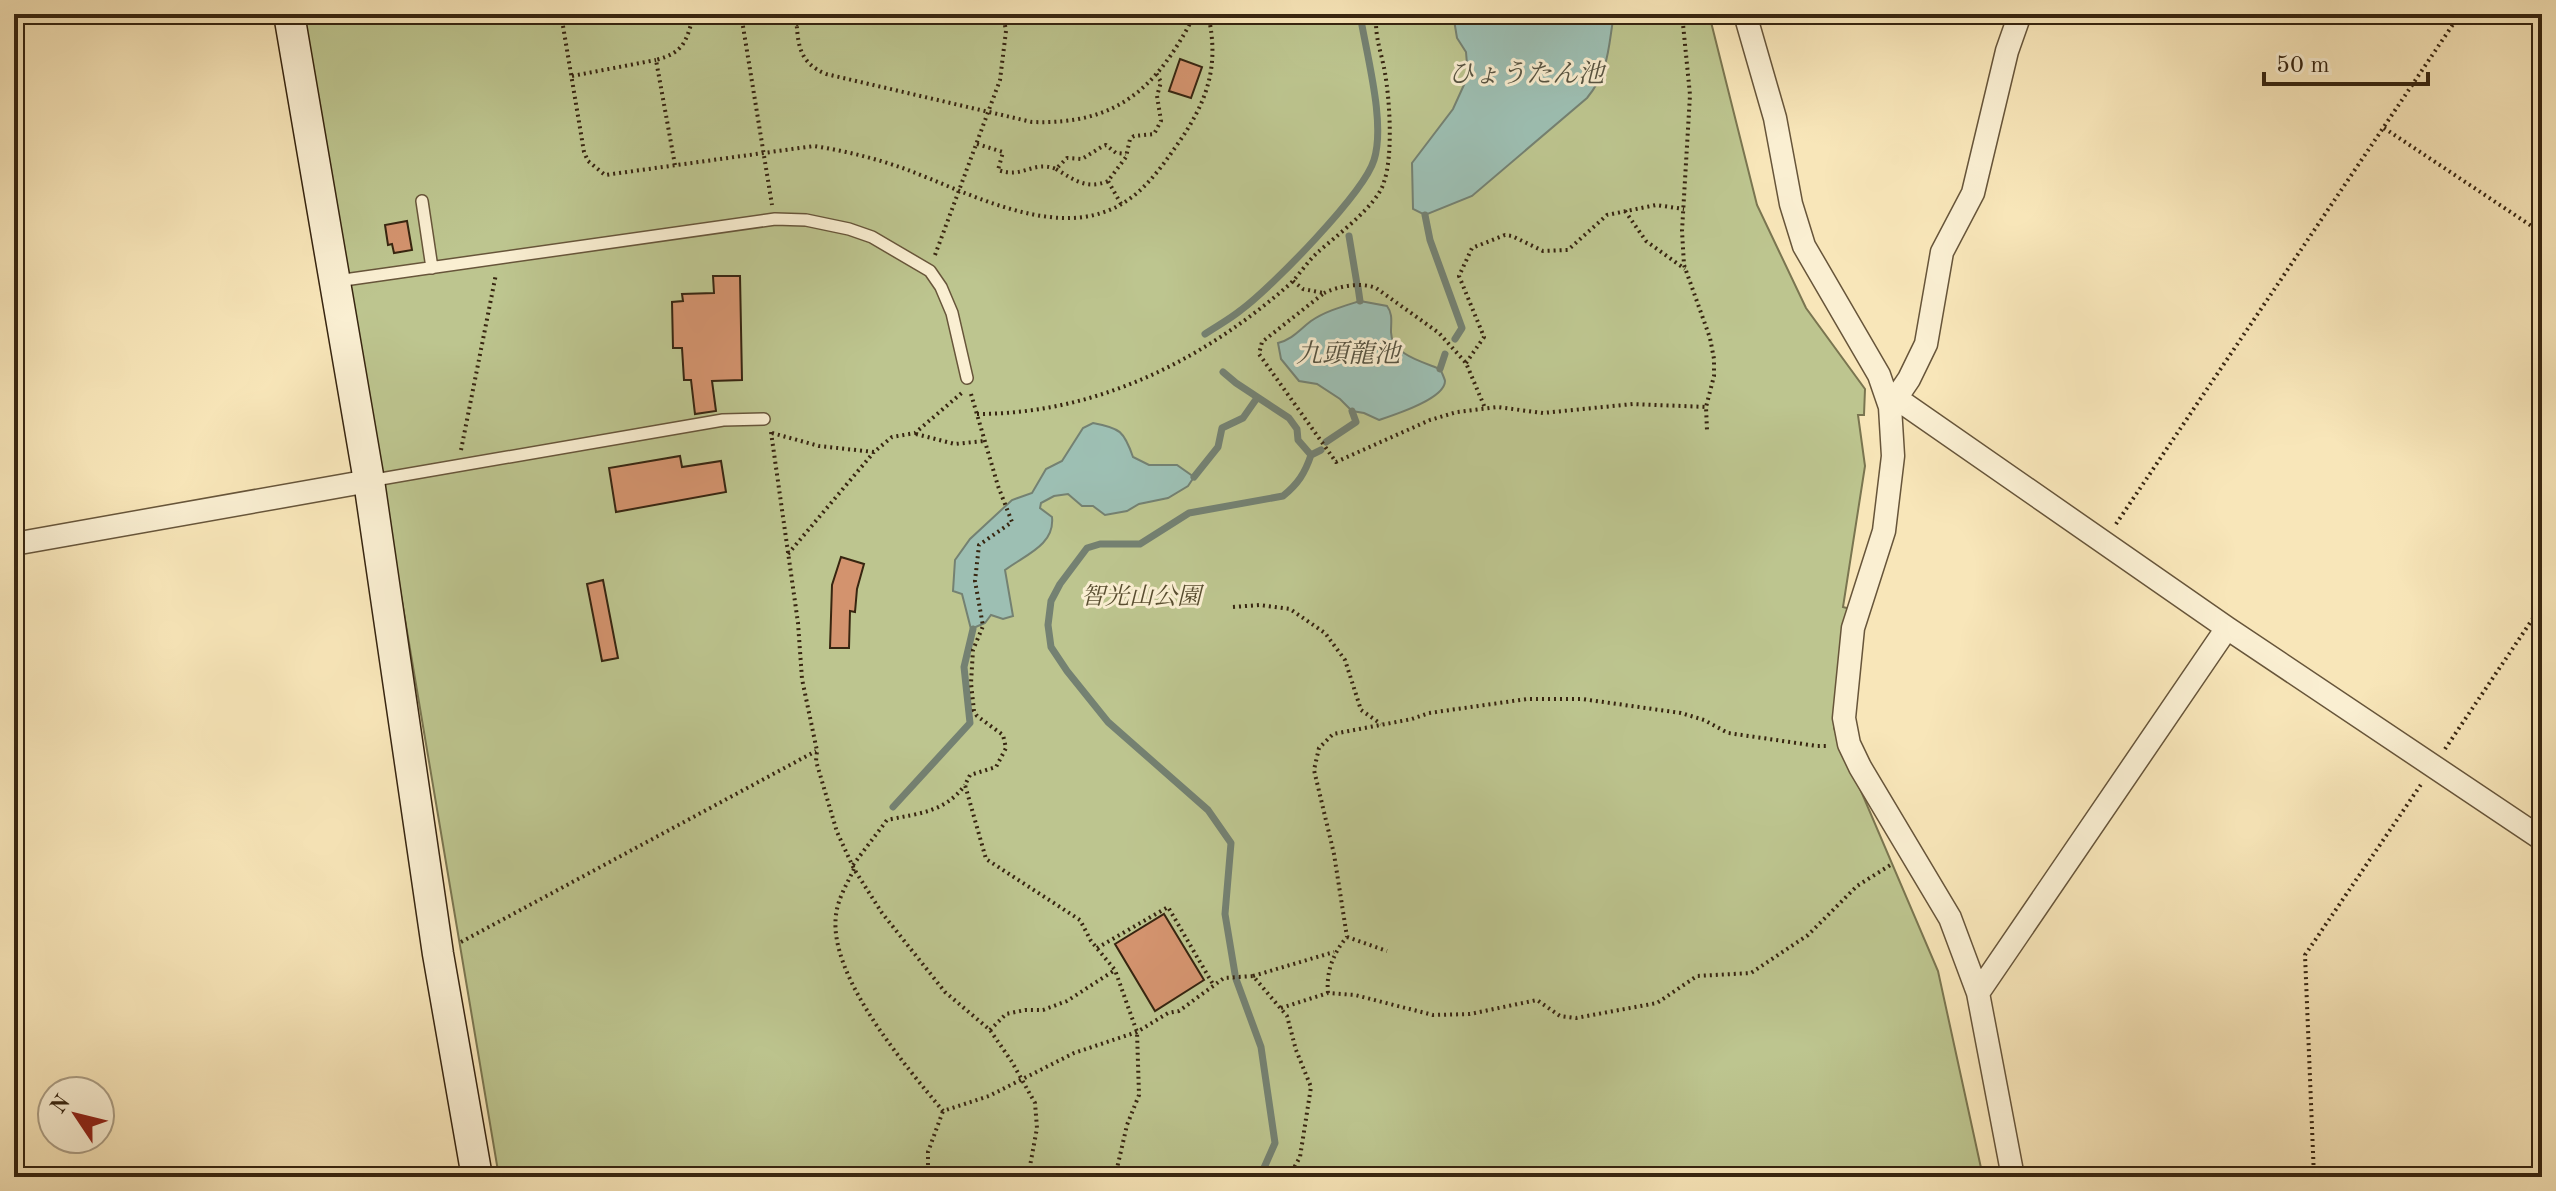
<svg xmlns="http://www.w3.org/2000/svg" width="2556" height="1191" font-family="'Old Standard TT','Noto Serif JP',serif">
  <rect width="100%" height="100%" fill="#f8e6b9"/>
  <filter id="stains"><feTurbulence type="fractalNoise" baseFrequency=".0025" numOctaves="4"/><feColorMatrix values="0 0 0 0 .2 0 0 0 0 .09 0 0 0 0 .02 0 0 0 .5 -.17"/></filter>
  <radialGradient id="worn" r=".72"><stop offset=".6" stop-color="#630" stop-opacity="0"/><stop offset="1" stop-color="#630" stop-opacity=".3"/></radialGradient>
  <path fill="#bdc58f" stroke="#7a7550" stroke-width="2" d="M303 14H1709L1757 205 1806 308 1865 389 1864 415H1858L1865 466 1843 607 1850 609 1834 728 1938 971 1983 1177H499Z"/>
  <path fill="#9dbfb3" stroke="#748172" stroke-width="2" d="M1453 14H1614C1608 47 1610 70 1587 98L1472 196 1425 215 1413 209 1412 163 1453 109 1468 76 1466 52 1457 38Z
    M1360 301 1387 306C1393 314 1391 322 1391 331 1390 354 1423 362 1440 369 1441 370 1445 380 1445 381 1445 399 1394 415 1379 420L1364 413 1352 411 1340 399 1317 384 1299 381 1281 359 1278 343C1293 339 1299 330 1311 321 1325 311 1344 306 1360 301Z
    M1093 423C1120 428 1124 431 1133 457L1149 465H1177L1194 477 1188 486 1168 498 1139 504 1127 511 1105 515 1093 506H1082L1068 494 1054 496 1041 503 1040 508 1052 517C1055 545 1025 555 1005 570L1013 616 1003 619 991 615 985 623 971 629 962 594 953 591 955 560 970 539 1012 500 1032 493 1046 469 1062 461 1083 428Z"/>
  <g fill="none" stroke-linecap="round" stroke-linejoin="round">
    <path stroke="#748172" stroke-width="7" d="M1425 215 1430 240 1462 328 1455 339
      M1349 236 1357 284
      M1358 287 1360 301
      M1205 334C1217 326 1230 319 1241 310 1272 287 1364 193 1374 160 1386 123 1366 53 1360 14
      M1440 369 1445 354
      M1223 372 1236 383 1289 418 1297 429 1298 440 1311 455
      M1326 442 1356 422 1352 411
      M1194 477 1218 447 1222 428 1243 418 1257 398
      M893 807 970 723 964 667 973 629
      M1235 974 1225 914 1231 843 1208 810 1108 722 1067 671 1051 647 1048 625 1051 601 1060 584 1087 548 1100 544H1140L1189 513 1283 496C1298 484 1305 473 1311 455L1321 450
      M1236 979 1261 1047 1275 1143 1260 1177"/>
  </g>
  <path fill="#d3936e" stroke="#372510" stroke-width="2" d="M1180 59 1202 67 1191 98 1169 91Z
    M407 221 412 250 394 253 392 244 388 245 385 225Z
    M713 276H740L742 380 712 381 716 411 695 414 691 380H684L682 348H673L672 302 683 301 682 294 714 293Z
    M680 456 682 467 721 461 726 492 616 512 609 468Z
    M841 557 864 564 857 589 855 612 850 611 849 648H830L832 585Z
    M603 580 618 658 602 661 587 584Z
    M1164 914 1204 980 1155 1011 1115 944Z"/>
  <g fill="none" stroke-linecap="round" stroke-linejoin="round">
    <defs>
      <path id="lane" d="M422 201 432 268
        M337 281 775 219 806 220 849 229 872 237 930 271 941 287 952 313 967 378
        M369 481 723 420 764 419"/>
      <path id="street" d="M1745 14 1775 118 1791 204 1804 246 1879 375 1890 407 1893 456 1884 531 1853 628 1844 718 1849 744 1860 767 1950 918 1978 993 2013 1177
        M1896 398 2227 628 2542 839
        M1890 407 1909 379 1926 344 1942 252 1973 193 2007 51 2020 14
        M14 544 369 481
        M1978 993 2227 628"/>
      <path id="secondary" d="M289 14 369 481 438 954 477 1177"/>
    </defs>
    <use href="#lane" stroke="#67553a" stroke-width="14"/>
    <use href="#street" stroke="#67553a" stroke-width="25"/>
    <use href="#secondary" stroke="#372510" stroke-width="33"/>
    <path stroke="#372510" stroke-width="4" stroke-dasharray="2 4" stroke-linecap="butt" d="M561 14 584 152 588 161 605 175 814 146C846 151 878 159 908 170 966 192 1046 235 1107 211 1139 199 1158 172 1177 145 1207 102 1220 67 1208 14
      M741 14 772 205
      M796 14C798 42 797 62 826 74L1032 122C1118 125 1157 88 1195 14
      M1682 14 1690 95 1682 231 1684 265 1710 338 1714 359V376L1706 407 1707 430
      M796 24 855 14
      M572 76 656 60
      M2384 128 2542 233
      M977 144 1003 152 998 170C1023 179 1033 160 1056 169L1067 158 1082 159 1103 146 1106 145 1116 153 1126 154
      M675 165 656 60C685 52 686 41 694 14
      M1056 169C1074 180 1087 190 1108 181
      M1121 204 1108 181 1126 157 1130 139 1134 136 1154 134 1161 121 1157 96 1161 82 1156 73
      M1625 211 1646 241 1685 269
      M935 255 1000 80 1006 31 1003 14
      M1293 281 1303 289 1324 293 1262 342 1259 354 1336 462 1430 420 1457 412 1497 407 1543 413 1633 404 1706 407
      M1324 293C1339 286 1361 282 1376 288L1439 333 1466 363 1485 408
      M1466 363 1484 337 1459 276 1472 248 1505 235 1512 236 1543 251 1568 250 1607 215 1656 205 1684 209
      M971 394 998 486 1012 522 979 545 975 581 983 626 973 650 971 683 974 711 977 716 1003 735 1006 748 996 767 970 775 965 785 986 859 1080 920 1091 941 1115 970 1137 1032 1139 1095 1127 1125 1115 1177
      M977 414C1096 414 1202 361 1290 284 1300 274 1307 262 1318 252 1336 236 1378 205 1384 182 1393 156 1390 102 1385 73 1381 50 1375 40 1376 14
      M771 432 798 623 802 679 817 751 816 761 837 832 854 869 882 913 945 992 990 1030 1012 1062 1035 1103 1037 1128 1028 1177
      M772 433 819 446 874 452 892 437 915 433 964 391
      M916 434 955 444 984 441
      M461 450 496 274
      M2116 524 2460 14
      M788 554 874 452
      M1233 607 1260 605 1290 609 1325 633 1345 660 1361 710 1381 724
      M2445 749 2542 605
      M853 865 887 820C919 813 944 813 965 785
      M854 869C847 884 838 898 836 915 828 976 905 1065 943 1111L989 1096 1074 1053 1137 1032 1168 1013 1179 1011 1224 978 1253 976 1287 1016 1296 1050 1311 1087 1300 1157 1289 1177
      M1347 937 1387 951
      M461 942 816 751
      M1097 948 1168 907 1214 986
      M1253 976 1334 952
      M1328 993C1326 972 1333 953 1347 937L1334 854 1314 770 1319 748 1333 734 1412 719 1429 713 1527 699H1582L1681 713 1704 720 1728 733 1817 746H1829
      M1281 1008 1328 993 1355 995 1433 1015 1470 1014 1537 1000 1560 1016 1576 1018 1657 1003 1697 976 1751 973 1808 935 1857 886 1892 864
      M990 1030 1006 1014 1025 1010H1043L1067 1001 1115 970
      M928 1177V1152L943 1111
      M2314 1177 2305 955 2422 783"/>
    <use href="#lane" stroke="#faefd2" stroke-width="11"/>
    <use href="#street" stroke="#faefd2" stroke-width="22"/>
    <use href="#secondary" stroke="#faefd2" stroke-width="30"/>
  </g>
  <g text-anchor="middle" stroke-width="6" stroke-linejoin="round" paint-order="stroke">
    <g font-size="24" font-style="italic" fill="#584d30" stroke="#faefd2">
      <text x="1141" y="604">智光山公園</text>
    </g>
    <g font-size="26" font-style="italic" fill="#565341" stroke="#faefd2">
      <text x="1526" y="82">ひょうたん池</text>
      <text x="1348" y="362">九頭龍池</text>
    </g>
  </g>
  <rect width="2556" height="1191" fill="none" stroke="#f8e6b9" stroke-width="48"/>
  <rect x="16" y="16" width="2524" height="1159" fill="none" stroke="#372510" stroke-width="4"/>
  <rect x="24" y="24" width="2508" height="1143" fill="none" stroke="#372510" stroke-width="2"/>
  <g transform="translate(76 1115) rotate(305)"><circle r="38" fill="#faefd2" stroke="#ac9e84" stroke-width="2"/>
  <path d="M0-6L14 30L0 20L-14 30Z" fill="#8f2418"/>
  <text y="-12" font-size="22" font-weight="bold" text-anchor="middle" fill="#372510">N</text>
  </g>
  <path d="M2264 72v12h164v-12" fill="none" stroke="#372510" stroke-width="4"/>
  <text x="2276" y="72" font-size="24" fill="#372510" stroke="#faefd2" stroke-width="6" paint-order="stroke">50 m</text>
  <rect width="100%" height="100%" filter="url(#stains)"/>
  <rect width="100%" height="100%" fill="url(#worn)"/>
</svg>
